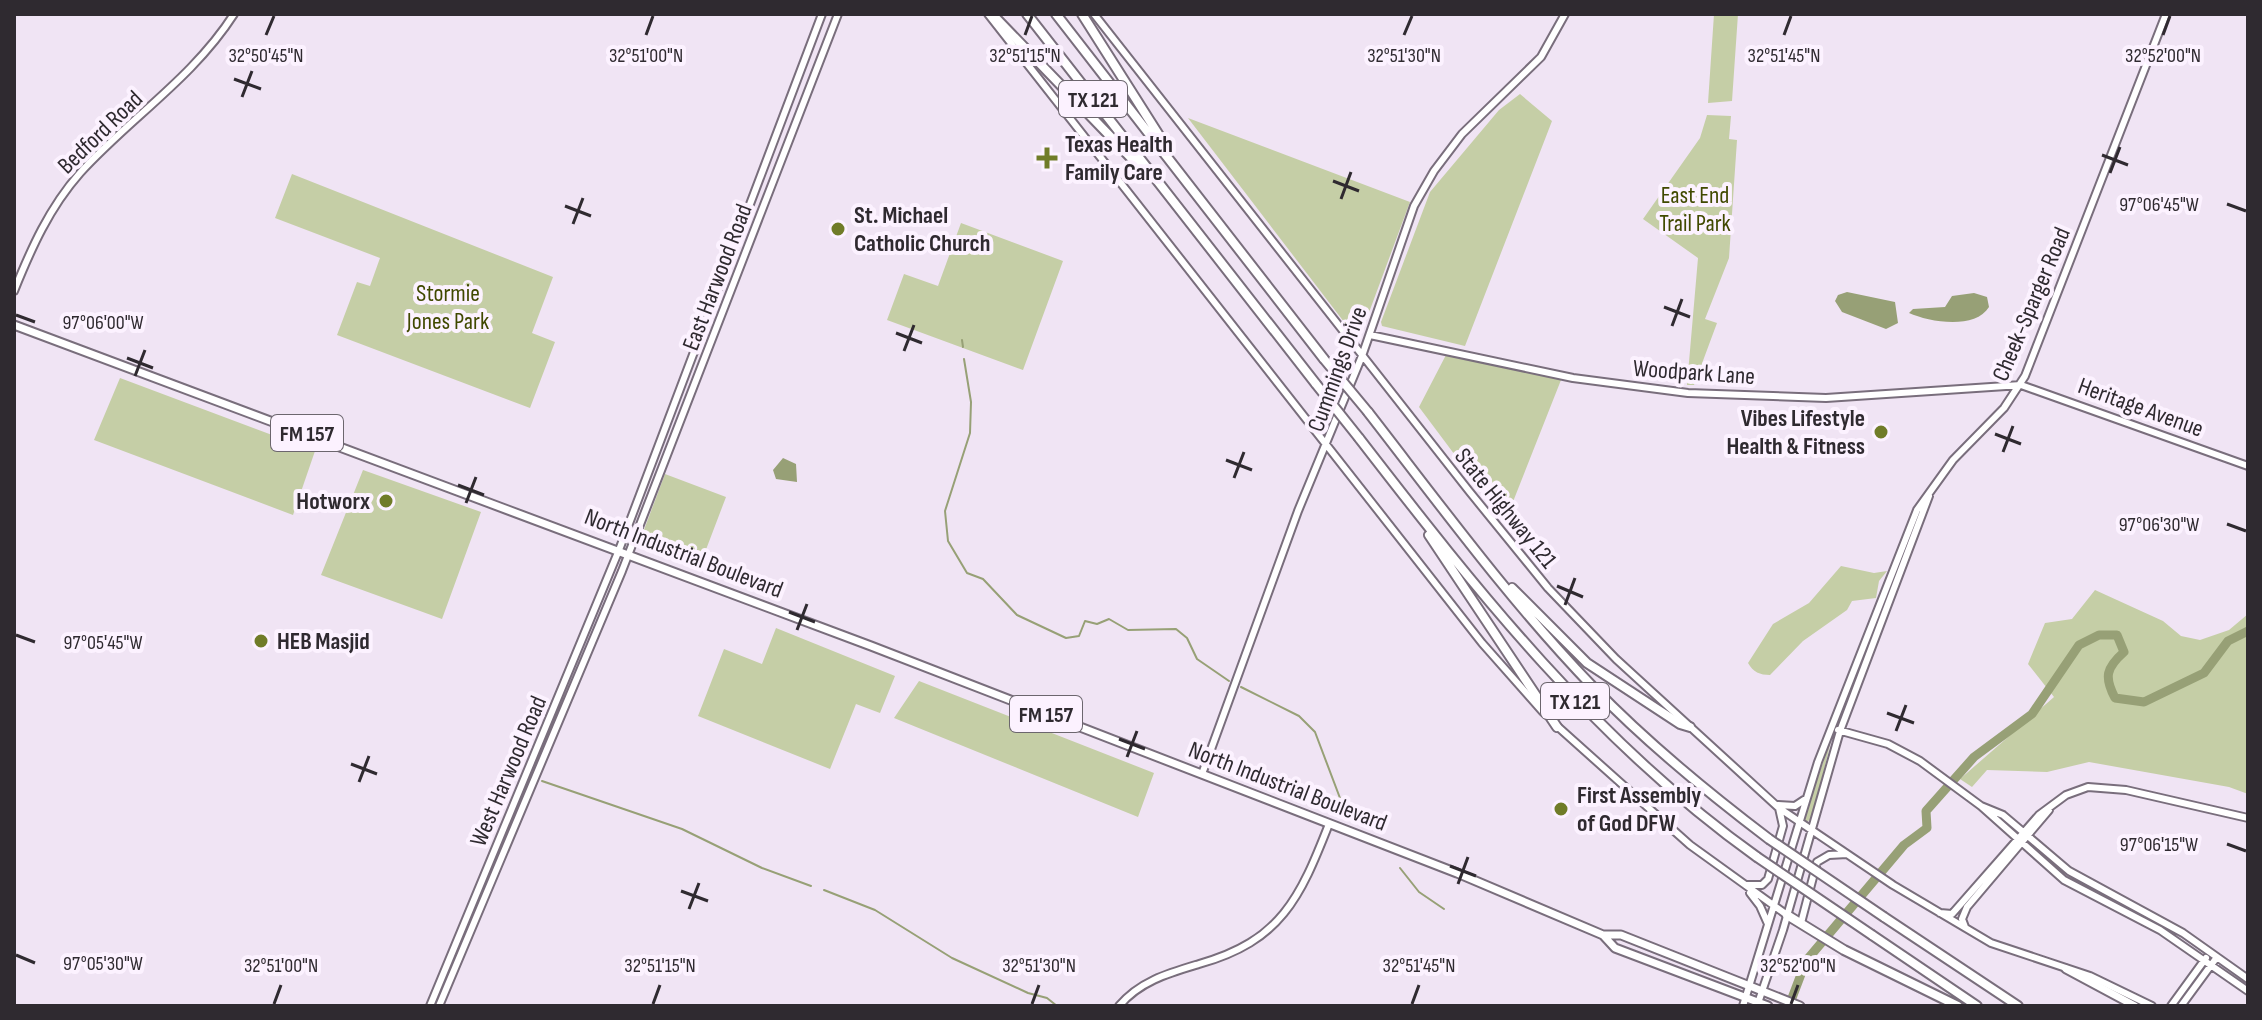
<svg xmlns="http://www.w3.org/2000/svg" width="2262" height="1020" font-family="'Sofia Sans Condensed',sans-serif">
  <rect width="100%" height="100%" fill="#f0e4f4"/>
  <path fill="#c5cea6" d="M1714 14H1738L1732 101 1708 103Z
    M1520 94 1552 121 1465 346 1382 326 1381 322 1430 192 1499 110Z
    M1707 115 1731 116 1729 139 1737 140 1729 258 1705 319 1717 323 1694 385H1687L1698 258 1643 219 1700 138Z
    M1188 118 1410 202 1361 334 1354 335Z
    M292 174 553 277 532 333 555 342 530 408 337 335 357 282 370 286 380 258 275 218Z
    M961 223 1063 261 1023 370 887 320 904 274 938 286Z
    M1447 353 1561 380 1505 522 1419 407Z
    M120 378 315 451 293 515 94 440Z
    M363 470 481 512 442 619 321 575Z
    M665 474 726 497 699 568 639 543Z
    M1841 566 1874 573 1887 571 1879 581 1876 598 1852 601 1847 610 1803 641 1770 675C1760 675 1753 672 1748 663L1773 624 1809 603Z
    M2095 590 2163 621 2181 636 2200 640 2229 630 2248 614V794L2229 787 2089 762 2047 772 1987 770 1972 787 1960 779 2054 697 2028 664 2045 623 2072 619Z
    M776 628 895 676 880 713 856 704 830 769 698 716 724 649 762 664Z
    M919 681 1154 773 1138 817 894 718Z
    M1832 737 1812 819 1806 822 1804 817Z"/>
  <path fill="#97a076" d="M1847 292 1895 302 1898 323 1886 329 1842 312 1835 301 1838 295Z
    M1974 293 1987 297 1989 307C1975 330 1929 322 1909 313L1913 309 1945 307 1952 296Z
    M783 458 796 464 797 482 776 479 773 470Z"/>
  <g fill="none" stroke-linecap="round" stroke-linejoin="round">
    <path stroke="#97a076" stroke-width="2" d="M962 340 963 347
      M964 359 971 402 970 433 945 511 948 541 967 573 983 579 1017 615 1066 638 1079 636 1085 621 1097 624 1109 619 1128 630 1176 629 1187 638 1197 659 1229 681
      M1241 687 1299 716 1315 732 1343 806
      M542 781 682 829 762 868 811 886
      M1342 800 1361 816 1380 822
      M1400 868 1419 892 1444 909
      M824 890 875 910 952 958 1028 993 1047 998 1057 1006"/>
    <path stroke="#97a076" stroke-width="9" d="M1789 1006 1806 961 1904 845 1927 828 1926 811 1974 757 2032 714 2079 645 2099 635H2117L2124 652C2106 668 2104 677 2115 698L2144 702 2204 673 2228 641 2248 631"/>
    <defs>
      <path id="secondary" d="M988 14 1482 643 1543 712
        M1094 14 1469 491 1548 588 1616 659 1779 808 1893 885 1991 943 2090 976 2152 1006
        M14 291C31 249 49 208 80 173 130 118 193 78 234 14
        M1370 335 1573 378 1688 393 1826 398 2021 385 2248 466
        M1557 726 1690 845 1787 915
        M1838 730 1888 744 1920 761 1981 806 2064 880 2160 930 2248 991
        M1202 774 1298 511 1362 356 1414 206 1434 171 1462 134 1541 57 1565 14
        M1778 805 1795 806 1804 800
        M1981 806 2003 815 2069 871 2183 933 2248 979
        M1746 885H1762L1768 879 1783 826 1779 808
        M1750 893 1760 906 1768 924
        M1940 913 1952 914 2039 815 2066 795 2088 787 2126 790 2248 818
        M1801 923 1817 862 1829 855 1847 854
        M1965 927 1962 919 1967 907 2049 810
        M430 1006 619 550 822 14
        M439 1006 622 571 838 14
        M1119 1006C1140 981 1169 973 1199 964 1281 941 1300 898 1329 824
        M1743 1006 1818 762 1917 510 1953 460 2004 408 2025 376 2166 14
        M1757 1006 1783 930 1840 731 1929 496
        M2171 1006 2206 958
        M2181 1006 2217 957"/>
      <path id="primary" d="M14 325 871 646 1457 873 1603 935 1615 948 1768 1006
        M1603 935H1621L1800 1006
        M2066 969 2135 1006"/>
      <path id="highway" d="M992 14 1136 163
        M1027 14 1316 384
        M1056 14 1324 359
        M1082 14 1167 148
        M1368 412C1441 506 1511 602 1593 687 1647 743 1707 792 1769 839
        M1359 438C1478 592 1597 743 1757 857
        M1429 535 1557 727
        M1512 588 1587 663 1680 724 1690 727
        M1787 915 1844 950 1958 1006
        M1884 917 2018 1006
        M1872 935 1977 1006"/>
    </defs>
    <use href="#secondary" stroke="#796e7c" stroke-width="10"/>
    <use href="#primary" stroke="#796e7c" stroke-width="11"/>
    <use href="#highway" stroke="#796e7c" stroke-width="12"/>
    <use href="#secondary" stroke="#fff" stroke-width="6"/>
    <use href="#primary" stroke="#fff" stroke-width="7"/>
    <use href="#highway" stroke="#fff" stroke-width="8"/>
    <defs>
      <path id="highway-bridge" d="M1324 359 1368 412
        M1316 384 1359 438
        M1769 839 1884 917
        M1757 857 1872 935"/>
    </defs>
    <use href="#highway-bridge" stroke="#796e7c" stroke-width="12" stroke-linecap="butt"/>
    <use href="#highway-bridge" stroke="#fff" stroke-width="8"/>
  </g>
  <path fill="none" stroke="#2f2a30" stroke-width="3" d="M266 35 274 16M646 35 653 16M1025 35 1032 16M1404 35 1412 16M1784 35 1791 16M2163 35 2170 16M234 79 261 89M242 97 252 71M2102 155 2128 165M2110 173 2120 147M1333 181 1359 191M1341 199 1351 172M2227 204 2246 211M565 206 591 216M573 224 583 198M1664 307 1690 317M16 315 35 322M1672 326 1682 299M896 333 922 343M904 351 914 325M127 358 153 368M135 376 145 350M1995 434 2021 444M2003 452 2013 426M1226 460 1252 470M1234 478 1244 452M458 485 484 495M466 503 476 477M2227 524 2246 531M1557 586 1583 597M1565 605 1575 578M789 612 815 622M797 630 807 604M16 635 35 642M1887 713 1914 723M1896 731 1906 705M1119 739 1145 749M1127 757 1137 731M351 764 377 774M359 782 369 756M2227 844 2246 851M1450 866 1476 876M1458 884 1468 857M681 891 708 901M689 909 699 883M16 955 35 963M274 1004 281 985M653 1004 660 985M1032 1004 1039 985M1412 1004 1419 985M1791 1004 1798 985"/>
  <g fill="#707c28" stroke="#fcf2ff" stroke-width="3">
    <path d="M1043 146h8v8h8v8h-8v8h-8v-8h-8v-8h8z"/>
    <circle cx="838" cy="229" r="8"/>
    <circle cx="1881" cy="432" r="8"/>
    <circle cx="386" cy="501" r="8"/>
    <circle cx="261" cy="641" r="8"/>
    <circle cx="1561" cy="809" r="8"/>
  </g>
  <g text-anchor="middle" stroke-width="8" stroke-linejoin="round" paint-order="stroke">
    <g fill="#fcf2ff" stroke="#6c666e" stroke-width="2">
      <rect x="1059" y="81" width="68" height="36" rx="6"/>
      <rect x="271" y="415" width="72" height="36" rx="6"/>
      <rect x="1541" y="683" width="68" height="36" rx="6"/>
      <rect x="1010" y="696" width="72" height="36" rx="6"/>
    </g>
    <g font-size="22" font-weight="bold" fill="#2f2a30">
      <text x="1093" y="107">TX 121</text>
      <text x="307" y="441">FM 157</text>
      <text x="1575" y="709">TX 121</text>
      <text x="1046" y="722">FM 157</text>
    </g>
    <g font-size="24" fill="#2f2a30" stroke="#fcf2ff">
      <text transform="translate(100 132) rotate(-44)" y="8">Bedford Road</text>
      <text transform="translate(717 277) rotate(-69)" y="8">East Harwood Road</text>
      <text transform="translate(2031 304) rotate(-67)" y="8">Cheek-Sparger Road</text>
      <text transform="translate(1337 369) rotate(-70)" y="8">Cummings Drive</text>
      <text transform="translate(1694 372) rotate(4)" y="8">Woodpark Lane</text>
      <text transform="translate(2141 407) rotate(20)" y="8">Heritage Avenue</text>
      <text transform="translate(1506 508) rotate(51)" y="8">State Highway 121</text>
      <text transform="translate(684 553) rotate(21)" y="8">North Industrial Boulevard</text>
      <text transform="translate(508 771) rotate(-67)" y="8">West Harwood Road</text>
      <text transform="translate(1288 786) rotate(21)" y="8">North Industrial Boulevard</text>
    </g>
    <g font-size="24" font-weight="bold" fill="#2f2a30" stroke="#fcf2ff" text-anchor="start">
      <text x="1065" y="152">Texas Health<tspan x="1065" dy="28">Family Care</tspan></text>
      <text x="854" y="223">St. Michael<tspan x="854" dy="28">Catholic Church</tspan></text>
      <text x="1865" y="426" text-anchor="end">Vibes Lifestyle<tspan x="1865" dy="28">Health &amp; Fitness</tspan></text>
      <text x="370" y="509" text-anchor="end">Hotworx</text>
      <text x="277" y="649">HEB Masjid</text>
      <text x="1577" y="803">First Assembly<tspan x="1577" dy="28">of God DFW</tspan></text>
    </g>
    <g font-size="24" fill="#404900" stroke="#fcf2ff">
      <text x="1695" y="203">East End<tspan x="1695" dy="28">Trail Park</tspan></text>
      <text x="448" y="301">Stormie<tspan x="448" dy="28">Jones Park</tspan></text>
    </g>
  </g>
  <g font-size="20" text-anchor="middle" fill="#2f2a30" stroke="#fcf2ff" stroke-width="8" stroke-linejoin="round" paint-order="stroke">
    <text x="1784" y="62">32°51'45"N</text>
    <text x="266" y="62">32°50'45"N</text>
    <text x="646" y="62">32°51'00"N</text>
    <text x="1025" y="62">32°51'15"N</text>
    <text x="1404" y="62">32°51'30"N</text>
    <text x="2163" y="62">32°52'00"N</text>
    <text x="2159" y="211">97°06'45"W</text>
    <text x="103" y="329">97°06'00"W</text>
    <text x="2159" y="531">97°06'30"W</text>
    <text x="103" y="649">97°05'45"W</text>
    <text x="2159" y="851">97°06'15"W</text>
    <text x="103" y="970">97°05'30"W</text>
    <text x="281" y="972">32°51'00"N</text>
    <text x="660" y="972">32°51'15"N</text>
    <text x="1039" y="972">32°51'30"N</text>
    <text x="1419" y="972">32°51'45"N</text>
    <text x="1798" y="972">32°52'00"N</text>
  </g>
  <rect width="2262" height="1020" fill="none" stroke="#2f2a30" stroke-width="32"/>
</svg>
